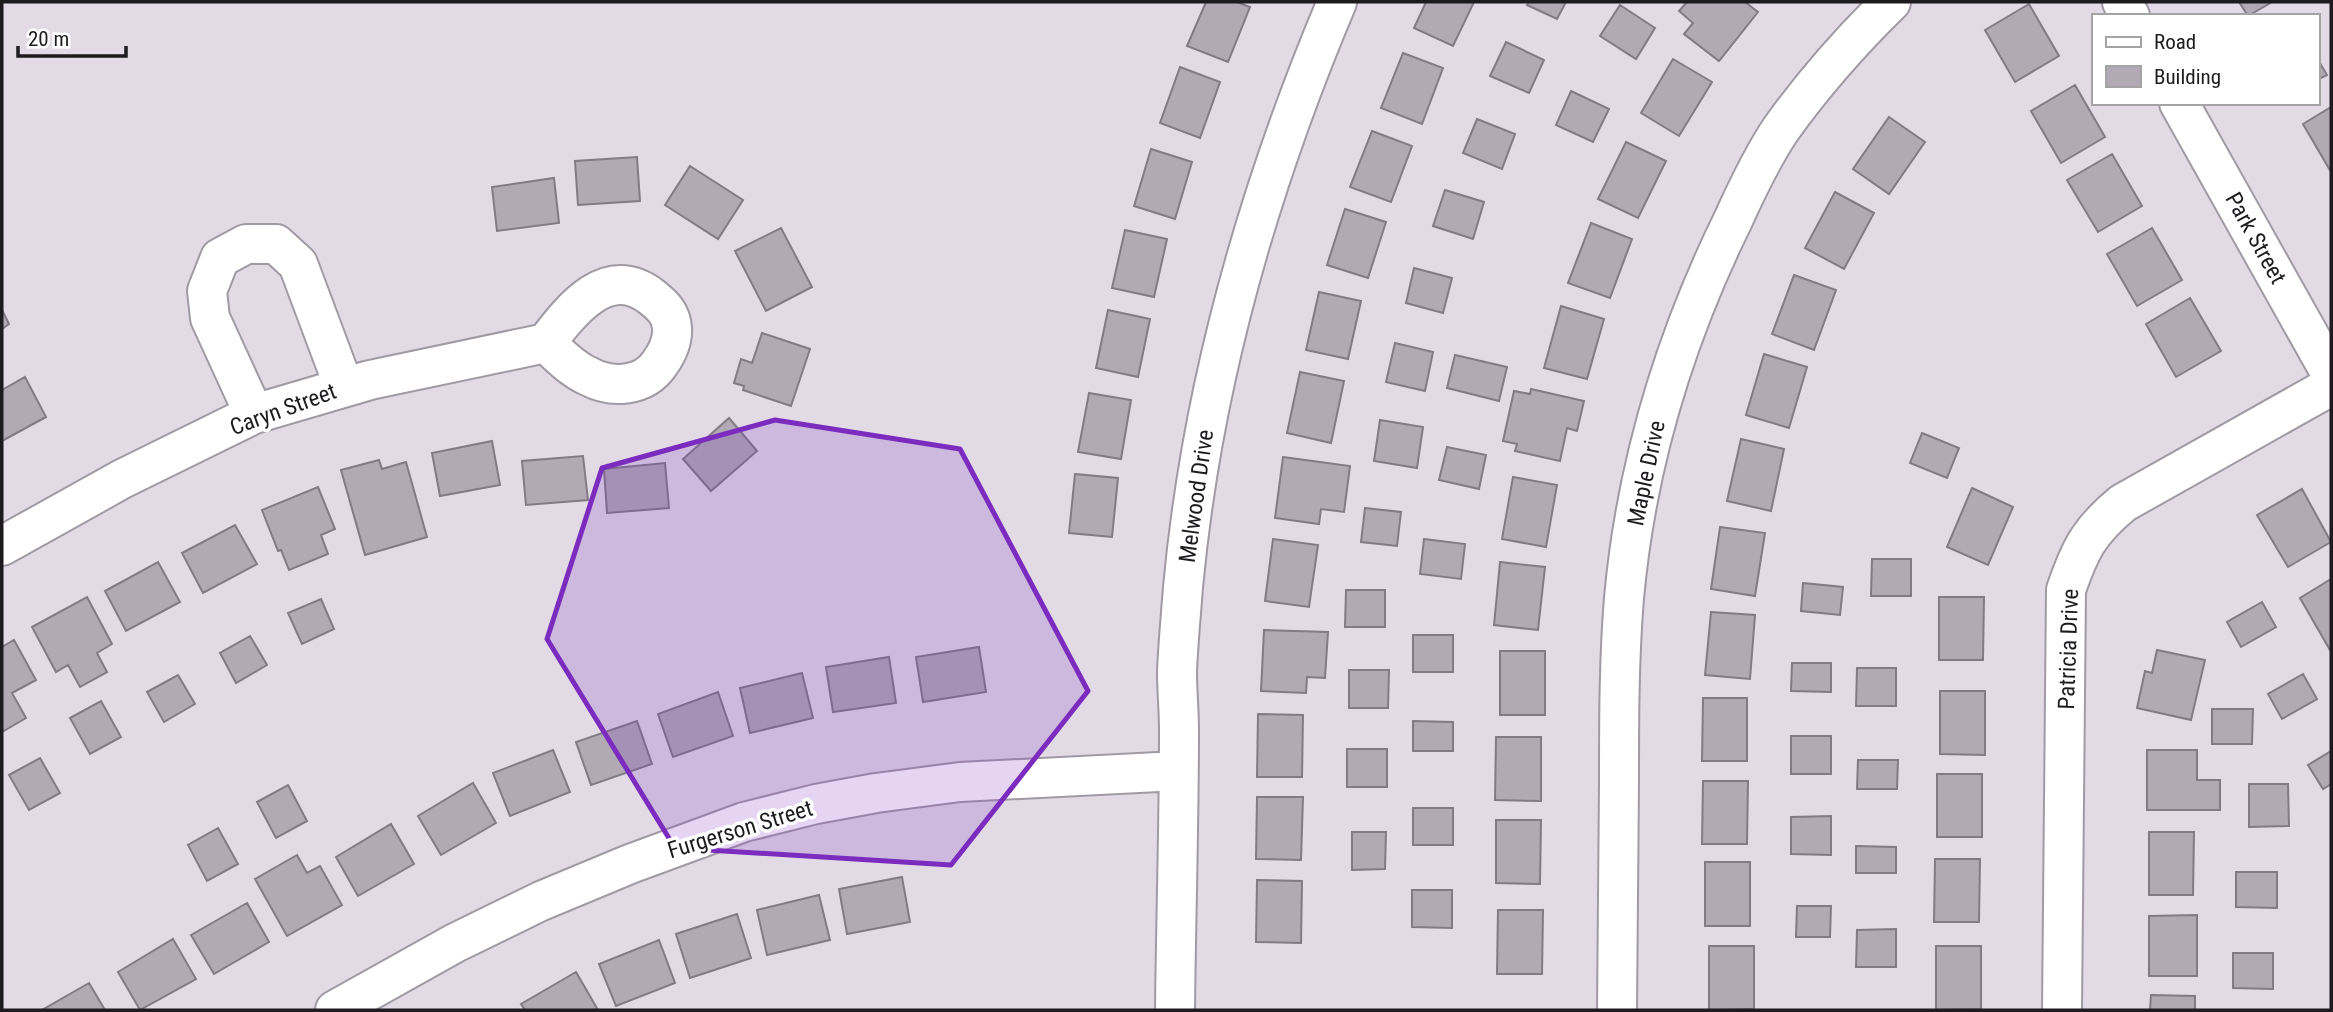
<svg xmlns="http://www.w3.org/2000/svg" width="2333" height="1012" font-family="'Roboto Condensed',sans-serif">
  <rect width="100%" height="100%" fill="#e2dbe6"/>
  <path fill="#b1aab4" stroke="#817b85" stroke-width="2" d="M1206 2H1237L1250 7 1228 62 1187 46Z
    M1426 2H1474L1453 46 1414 28Z
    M1529 2H1566L1557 19 1527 5Z
    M1687 2H1745L1758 12 1719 61 1684 34 1693 23 1679 11Z
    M2239 2H2272L2248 16Z
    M2029 4 2059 56 2015 82 1985 30Z
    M1620 5 1655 28 1636 59 1600 36Z
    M1506 42 1544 60 1529 93 1490 76Z
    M1403 53 1443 68 1422 124 1381 108Z
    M2317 58 2327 75 2317 80Z
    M1673 59 1712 82 1679 136 1641 113Z
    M1180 67 1220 82 1200 138 1160 123Z
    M2075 85 2105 137 2061 163 2031 111Z
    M1571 91 1609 109 1593 142 1556 125Z
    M2331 107V172L2303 124Z
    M1889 117 1925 142 1889 194 1853 169Z
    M1477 119 1515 134 1502 169 1463 153Z
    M1372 131 1412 146 1391 202 1350 187Z
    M1626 142 1666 161 1638 218 1598 199Z
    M1151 149 1192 162 1175 219 1134 206Z
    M2112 154 2142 206 2098 232 2067 180Z
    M637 157 640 201 578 205 575 161Z
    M690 166 743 200 718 239 665 205Z
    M554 178 559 223 497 231 492 187Z
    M1445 190 1484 202 1473 239 1433 226Z
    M1835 192 1874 213 1844 269 1805 248Z
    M1345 209 1386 222 1368 278 1327 265Z
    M1591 223 1632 239 1610 298 1568 283Z
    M781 228 812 287 766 311 735 251Z
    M2152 228 2182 280 2137 306 2107 254Z
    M1125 230 1167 239 1154 297 1112 288Z
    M1414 268 1452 278 1443 313 1406 303Z
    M1794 275 1836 290 1814 350 1772 334Z
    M1319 292 1361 301 1348 359 1306 350Z
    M2190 298 2221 351 2176 377 2146 324Z
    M1561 306 1604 319 1587 379 1544 368Z
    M2 310 9 324 2 329Z
    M1108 310 1150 319 1138 377 1096 368Z
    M762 333 810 349 791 406 743 390 744 386 734 383 741 359 752 363Z
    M1395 343 1433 352 1425 391 1386 382Z
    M1764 354 1807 367 1789 428 1746 415Z
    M1455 355 1507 367 1499 401 1447 388Z
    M1300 372 1344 381 1331 443 1287 433Z
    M25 377 46 417 2 441V390Z
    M1531 389 1584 401 1577 431 1567 428 1560 461 1515 451 1517 444 1503 441 1514 391 1530 394Z
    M1089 393 1131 400 1121 459 1078 452Z
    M729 418 757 451 711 491 683 459Z
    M1380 420 1423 427 1417 468 1374 461Z
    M1922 433 1959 448 1947 478 1910 463Z
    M1741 439 1784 449 1771 511 1727 501Z
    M492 441 500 485 440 496 432 453Z
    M1447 447 1486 455 1479 489 1439 480Z
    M583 456 588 500 526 505 522 461Z
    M1283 457 1350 466 1344 512 1321 509 1319 524 1275 518Z
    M379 460 382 469 406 462 427 537 365 555 341 470Z
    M665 463 669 508 607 513 604 469Z
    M1075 474 1118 478 1112 537 1069 533Z
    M1513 477 1557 485 1546 547 1502 539Z
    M318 487 335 529 321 535 328 554 289 570 281 550 278 551 262 510Z
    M1972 488 2013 507 1988 565 1947 547Z
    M2302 489 2331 542 2288 567 2257 515Z
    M1365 508 1401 512 1397 546 1361 542Z
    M235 525 257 564 203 593 182 553Z
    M1720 527 1765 533 1755 596 1711 589Z
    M1273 539 1318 545 1309 607 1265 601Z
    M1424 539 1465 544 1461 579 1420 574Z
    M1872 559H1911V596H1871Z
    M158 562 180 602 126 631 105 591Z
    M1500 562 1545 567 1538 630 1494 625Z
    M2331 579V649L2330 650 2300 598Z
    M1803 583 1843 587 1840 615 1801 611Z
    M1346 590H1385V627H1345Z
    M87 597 112 644 97 653 107 672 80 687 68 665 56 672 32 627Z
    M1939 597H1984L1983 660H1939Z
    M321 599 334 629 302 644 288 613Z
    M2262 602 2276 627 2241 647 2227 622Z
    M1711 612 1755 615 1750 679 1705 675Z
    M1264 630 1328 632 1325 678 1307 677 1306 693 1261 691Z
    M1413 635H1453V672H1413Z
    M250 636 267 665 236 683 220 653Z
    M14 640 36 680 12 693 26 718 2 732V647Z
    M979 647 986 692 923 702 916 657Z
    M2157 650 2205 660 2191 720 2137 708 2145 671 2152 673Z
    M1500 651H1545V715H1500Z
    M889 657 896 703 833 712 826 667Z
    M1792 663H1831V692L1791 691Z
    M1857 668H1896V706H1856Z
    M1349 670H1389L1388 708H1349Z
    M802 673 813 718 750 733 740 688Z
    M2303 674 2317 699 2282 719 2268 694Z
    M178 675 195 704 164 722 147 692Z
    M1940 691H1985V755L1940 754Z
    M718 692 733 736 673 757 658 714Z
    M1703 698H1747V761H1702Z
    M101 701 121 737 90 754 70 718Z
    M2212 709H2253L2252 744H2212Z
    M1258 714 1303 715 1302 777H1257Z
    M637 721 652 764 591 785 576 742Z
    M1413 721 1453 722V751H1413Z
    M1791 736H1831V774H1791Z
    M1496 737H1541V801L1495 800Z
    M1347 749H1387V787H1347Z
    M553 750 570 792 510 816 493 773Z
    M2147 750H2197V780H2220V810H2147Z
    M2331 751V784L2323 789 2308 765Z
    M40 758 60 793 29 810 9 775Z
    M1858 760H1898L1897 789H1857Z
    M1937 774H1982V837H1937Z
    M1703 781H1748L1747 844H1702Z
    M473 783 496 823 441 855 418 816Z
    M2249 784H2288L2289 826 2249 827Z
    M288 785 307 821 276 838 257 802Z
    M1257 797H1303L1301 860 1256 859Z
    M1413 808H1453V845H1413Z
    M1831 816V855L1791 854V817Z
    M1496 820H1541L1540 884 1496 883Z
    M391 824 414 864 358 896 336 857Z
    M218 828 238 864 207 881 188 845Z
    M1352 832H1386L1385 869 1352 870Z
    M2149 832H2194L2193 895H2149Z
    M1856 846 1896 847V873H1856Z
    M297 855 307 873 320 866 342 905 287 936 255 879Z
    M1935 859H1980L1979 922H1934Z
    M1705 862H1750V926H1705Z
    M2236 872H2277V908L2236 907Z
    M902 877 910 922 847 934 839 889Z
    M1257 880 1302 881 1301 943 1256 942Z
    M1412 890H1452V928L1412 927Z
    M819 895 830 940 767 955 757 910Z
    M247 903 269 942 214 974 191 935Z
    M1797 906H1831L1830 937H1796Z
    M1498 910H1543L1542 974H1497Z
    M737 914 751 958 690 978 676 934Z
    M2197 915V976H2149V916Z
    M1896 929V967H1856L1857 930Z
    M173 939 196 979 140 1010 118 972Z
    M659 940 675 983 616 1006 599 964Z
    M1709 946H1754V1009L1709 1010Z
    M1936 946H1981V1009L1936 1010Z
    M2233 953H2273V989L2233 988Z
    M576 972 598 1010H525L521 1004Z
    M89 983 105 1010H42Z
    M2151 995 2195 996V1010H2150Z"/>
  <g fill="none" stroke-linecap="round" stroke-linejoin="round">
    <defs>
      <path id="minor" d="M2122 2 2130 16
        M2179 103 2331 374
        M254 414 210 318 207 291 220 258 246 244H276L298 264 344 387
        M2 546 122 479 254 414 370 380 546 343C572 309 608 262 653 298 664 307 671 314 672 328 673 341 667 353 660 363 644 387 612 389 588 376 572 369 559 355 546 343
        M335 1010 455 943 541 901 630 864 744 822 816 804 876 793 960 782 1178 771
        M1175 1010C1176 917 1179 823 1179 730 1179 711 1177 691 1177 672 1178 644 1181 615 1183 587 1202 384 1258 189 1337 2
        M1617 1010C1618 934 1618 858 1619 782 1619 721 1619 659 1624 598 1636 467 1675 338 1733 220 1747 189 1762 157 1781 129 1814 83 1851 41 1891 2
        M2062 1010 2066 590C2080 549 2089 531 2123 503L2331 386"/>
    </defs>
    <use href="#minor" stroke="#a19aa4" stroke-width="42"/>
    <use href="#minor" stroke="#fff" stroke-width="38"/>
  </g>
  <path fill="#7b2cbf" fill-opacity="0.2" stroke="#7b2cbf" stroke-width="5" stroke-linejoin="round" d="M775 420 960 449 1088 691 951 865 675 848 547 639 602 468Z"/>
  <g text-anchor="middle" stroke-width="7" stroke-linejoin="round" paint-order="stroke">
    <g font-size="23" fill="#1d1b1e" stroke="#fff">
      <text transform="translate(2256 238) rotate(61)" y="8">Park Street</text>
      <text transform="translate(283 409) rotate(-20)" y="8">Caryn Street</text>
      <text transform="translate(1646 473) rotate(-78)" y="8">Maple Drive</text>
      <text transform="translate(1196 496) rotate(-82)" y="8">Melwood Drive</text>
      <text transform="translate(2068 649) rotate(-88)" y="8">Patricia Drive</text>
      <text transform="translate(740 829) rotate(-17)" y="8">Furgerson Street</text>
    </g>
  </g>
  <rect width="2333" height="1012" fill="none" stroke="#1d1b1e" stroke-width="7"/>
  <rect x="2092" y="14" width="228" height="91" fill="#ffffff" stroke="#a5a4a5" stroke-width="2"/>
  <rect x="2106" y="37" width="35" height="10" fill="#ffffff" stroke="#a5a4a5" stroke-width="2"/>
  <text x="2154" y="49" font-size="21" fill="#1d1b1e">Road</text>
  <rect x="2106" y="66" width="35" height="21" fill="#b1aab4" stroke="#a5a4a5" stroke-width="2"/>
  <text x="2154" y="84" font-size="21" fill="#1d1b1e">Building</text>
  <path d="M18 46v10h108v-10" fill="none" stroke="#1d1b1e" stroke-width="3.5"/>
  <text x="28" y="46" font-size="21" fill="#1d1b1e" stroke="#ffffff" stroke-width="5" paint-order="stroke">20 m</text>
</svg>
